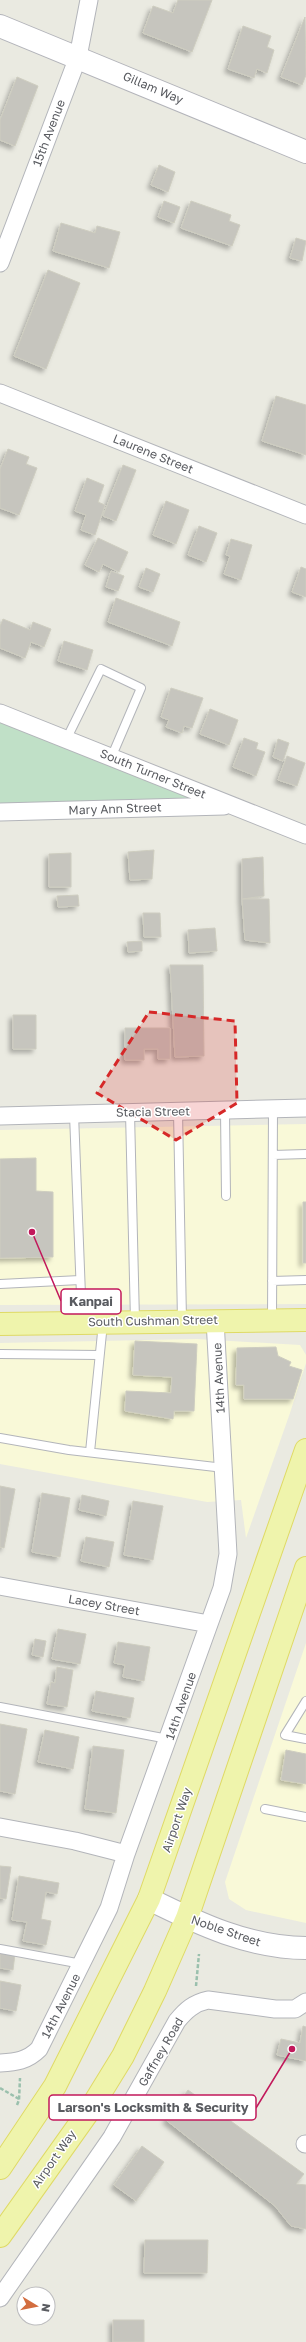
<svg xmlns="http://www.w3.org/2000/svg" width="306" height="2342" font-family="'Golos Text',sans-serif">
  <defs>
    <filter id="shadow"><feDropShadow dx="-3.5" dy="3.5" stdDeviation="2" flood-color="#0004"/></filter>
  </defs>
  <rect width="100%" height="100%" fill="#eaeae1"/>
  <path fill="#f9f9d8" d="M306 1124V1304L0 1305V1130Z
    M197 1339 300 1345 306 1355V1363L290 1413 246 1538 241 1500 207 1502 0 1464V1343Z
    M306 1643V1923L246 1910 229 1899 225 1882Z"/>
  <path fill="#c0e0c7" d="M0 713 231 806 0 812Z"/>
  <path fill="#c6c5be" stroke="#cecdc0" filter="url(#shadow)" d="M178 0H212L192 52 143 33 153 6 173 13Z
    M305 17 306 75 302 85 281 77Z
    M243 26 271 36 267 47 274 50 267 73 257 69 254 78 228 69Z
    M17 77 38 86 15 146 0 140V120Z
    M159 165 175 172 168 192 151 185Z
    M164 201 180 207 174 223 158 217Z
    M191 201 231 215 229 221 240 225 232 246 181 228Z
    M61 223 95 233 97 226 120 232 109 268 53 251Z
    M296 238 306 241 302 261 290 258Z
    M48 270 80 283 46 369 14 356Z
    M276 396 306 405V455L262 441Z
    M8 449 29 457 26 464 37 468 19 515 0 508V469Z
    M123 465 136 470 116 521 103 516Z
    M87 478 104 485 98 502 105 505 95 535 81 530 86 515 75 511Z
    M166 501 189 510 176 544 153 535Z
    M199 526 217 533 206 562 188 555Z
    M98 538 128 552 119 572 103 564 99 572 85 565Z
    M231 539 252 545 241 580 224 574 230 556 226 555Z
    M301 567 306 569V597L292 592Z
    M146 568 160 574 153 592 139 587Z
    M111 571 124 576 118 591 106 587Z
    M116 598 180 622 172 646 108 622Z
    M3 619 30 630 33 622 51 629 44 647 31 642 25 658 0 648V626Z
    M64 641 93 650 87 670 58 661Z
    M171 688 203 698 192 728 184 726 182 733 166 727 169 720 161 717Z
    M210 709 238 720 229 745 200 734Z
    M244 738 258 743 256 749 265 752 256 776 233 767Z
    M278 739 289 743 283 761 273 757Z
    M287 756 305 763 297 786 278 780Z
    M154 850 152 879 130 880 128 852Z
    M71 853V887H49V854Z
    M263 857 264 896 242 899V859Z
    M78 895 79 906 58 907 57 896Z
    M242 899H269L270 943 245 940Z
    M143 913H160L161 937H144Z
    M215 928 217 951 189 953 188 930Z
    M142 941V951L128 952 127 942Z
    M170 965H203L204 1056 175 1057Z
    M13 1015H36V1049H13Z
    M125 1028H170V1059H158V1049H144V1060H125Z
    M36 1158V1191L53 1192V1257L0 1258V1159Z
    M303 1202H306V1263H303Z
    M135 1341 197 1344 194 1411H174L173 1419 125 1411 126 1391 171 1393 172 1377 133 1375Z
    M276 1347 278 1356 291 1362 289 1366 302 1370 293 1399H244V1385H236L237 1348Z
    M0 1486 15 1489 4 1548 0 1547Z
    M42 1493 70 1498 60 1557 32 1552Z
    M82 1495 109 1501 106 1516 79 1510Z
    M133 1501 163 1506 153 1560 124 1555Z
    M86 1537 114 1542 109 1567 81 1561Z
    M58 1629 86 1634 80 1664 52 1659Z
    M35 1639 46 1641 43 1657 32 1655Z
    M118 1642 150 1647 144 1681 123 1677 125 1665 114 1663Z
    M57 1667 73 1670 67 1707 47 1704 51 1682 55 1683Z
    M96 1691 134 1698 130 1718 92 1711Z
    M0 1724 27 1729 15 1794 0 1791Z
    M45 1730 79 1737 73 1769 38 1762Z
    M93 1746 124 1750 116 1813 85 1809Z
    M286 1750 306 1754V1784L281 1780Z
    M0 1866 11 1867 6 1899 0 1898Z
    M19 1876 59 1883 57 1894 46 1892 41 1919 51 1921 46 1945 23 1941 27 1922 12 1920Z
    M0 1951 15 1954 13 1970 0 1968Z
    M0 1981 21 1985 16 2011 0 2008Z
    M303 2026 306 2027V2061L277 2055 281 2039 300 2043Z
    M188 2090 304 2174 296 2184 306 2185V2229L291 2226 275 2206 166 2120Z
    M142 2146 164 2162 136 2201 114 2185Z
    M145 2240H208L207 2273H144Z
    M113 2320H144V2342H113Z"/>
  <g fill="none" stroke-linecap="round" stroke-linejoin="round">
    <defs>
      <path id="lane" d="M66 740 101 669 141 688 111 758
        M225 1111 226 1196
        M178 1112 182 1320
        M130 1113 135 1321
        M74 1114 82 1321
        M273 1155 306 1154
        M272 1281 306 1280
        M0 1284 80 1280
        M272 1320 273 1109
        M0 1354 99 1355
        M0 1438 69 1450 224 1468
        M90 1452 103 1323
        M306 1701 285 1735 306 1739
        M0 1707 168 1739
        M265 1809 306 1817
        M0 1949 82 1964"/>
      <path id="street" d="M0 263 78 57 89 0
        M0 393 306 515
        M0 713 306 835
        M0 812 224 806
        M0 1116 306 1108
        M0 1586 209 1624
        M0 1827 75 1841 126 1854
        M0 2063C16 2062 27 2061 39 2049L109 1908 126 1854 222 1588 228 1554 215 1320
        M305 2144H306
        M0 2298 112 2137 177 2021C186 2010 194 2003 208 2000L275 2009H295L306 2002"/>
      <path id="secondary" d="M0 26 306 152
        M149 1899C199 1924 250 1948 306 1948"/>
      <path id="primary" d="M0 1324 306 1320
        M0 2168 55 2086 149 1899 306 1450
        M0 2236 91 2108 123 2056 155 1991 187 1918 306 1568"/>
    </defs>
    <use href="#lane" stroke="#b3b5ba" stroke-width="10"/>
    <use href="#street" stroke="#b3b5ba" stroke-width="19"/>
    <use href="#secondary" stroke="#b3b4ba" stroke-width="24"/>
    <use href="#primary" stroke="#dfda65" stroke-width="24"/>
    <path stroke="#9ac0ad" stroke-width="2.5" stroke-dasharray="4 2" stroke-linecap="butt" d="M196 1986 199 1954
      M0 2088 19 2099
      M17 2105 19 2100 20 2078"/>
    <use href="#lane" stroke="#fff" stroke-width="8"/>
    <use href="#street" stroke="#fff" stroke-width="17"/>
    <use href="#secondary" stroke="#fff" stroke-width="22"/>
    <use href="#primary" stroke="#eff4ac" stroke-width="22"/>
  </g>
  <path fill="#d62828" fill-opacity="0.2" stroke="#d62828" stroke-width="3" stroke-dasharray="8 5" stroke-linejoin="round" d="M149 1012 235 1021 237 1103 176 1140 97 1093Z"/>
  <g text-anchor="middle" stroke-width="3" stroke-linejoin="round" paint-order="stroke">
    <g font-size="12" fill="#595b60" stroke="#fff">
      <text transform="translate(153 88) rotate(23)" y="4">Gillam Way</text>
      <text transform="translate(49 133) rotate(-69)" y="4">15th Avenue</text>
      <text transform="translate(153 454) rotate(22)" y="4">Laurene Street</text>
      <text transform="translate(153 774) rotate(22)" y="4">South Turner Street</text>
      <text transform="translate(115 809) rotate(-2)" y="4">Mary Ann Street</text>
      <text transform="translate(153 1112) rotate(-1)" y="4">Stacia Street</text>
      <text transform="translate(153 1321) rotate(-1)" y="4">South Cushman Street</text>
      <text transform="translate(219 1378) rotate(-93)" y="4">14th Avenue</text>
      <text transform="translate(104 1605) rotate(10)" y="4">Lacey Street</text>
      <text transform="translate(181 1706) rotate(-71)" y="4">14th Avenue</text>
      <text transform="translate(177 1820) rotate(-71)" y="4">Airport Way</text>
      <text transform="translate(226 1931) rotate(19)" y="4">Noble Street</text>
      <text transform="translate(61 2006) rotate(-63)" y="4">14th Avenue</text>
      <text transform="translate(161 2052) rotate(-60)" y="4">Gaffney Road</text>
      <text transform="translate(54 2159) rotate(-55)" y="4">Airport Way</text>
    </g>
  </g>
  <path fill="none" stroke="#c2185b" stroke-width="1.5" d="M32 1232L61 1301M292 2049L256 2108"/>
  <g fill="#c2185b" stroke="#fff" stroke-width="1.5">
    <circle cx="32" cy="1232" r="4"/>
    <circle cx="292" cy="2049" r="4"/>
  </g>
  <g fill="#fff" stroke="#c2185b" stroke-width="1.5">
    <rect x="61" y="1289" width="60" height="25" rx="4"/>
    <rect x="49" y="2095" width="207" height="25" rx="4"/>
  </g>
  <g font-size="13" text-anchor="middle" font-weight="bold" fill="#595b60">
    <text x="91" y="1306">Kanpai</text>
    <text x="153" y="2112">Larson's Locksmith &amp; Security</text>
  </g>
  <g transform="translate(36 2306) rotate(100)"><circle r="19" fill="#ffffff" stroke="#bdbdbf"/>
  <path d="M0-3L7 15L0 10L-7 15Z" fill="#d36d3f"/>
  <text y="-6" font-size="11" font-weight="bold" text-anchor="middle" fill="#595b60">N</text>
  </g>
</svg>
